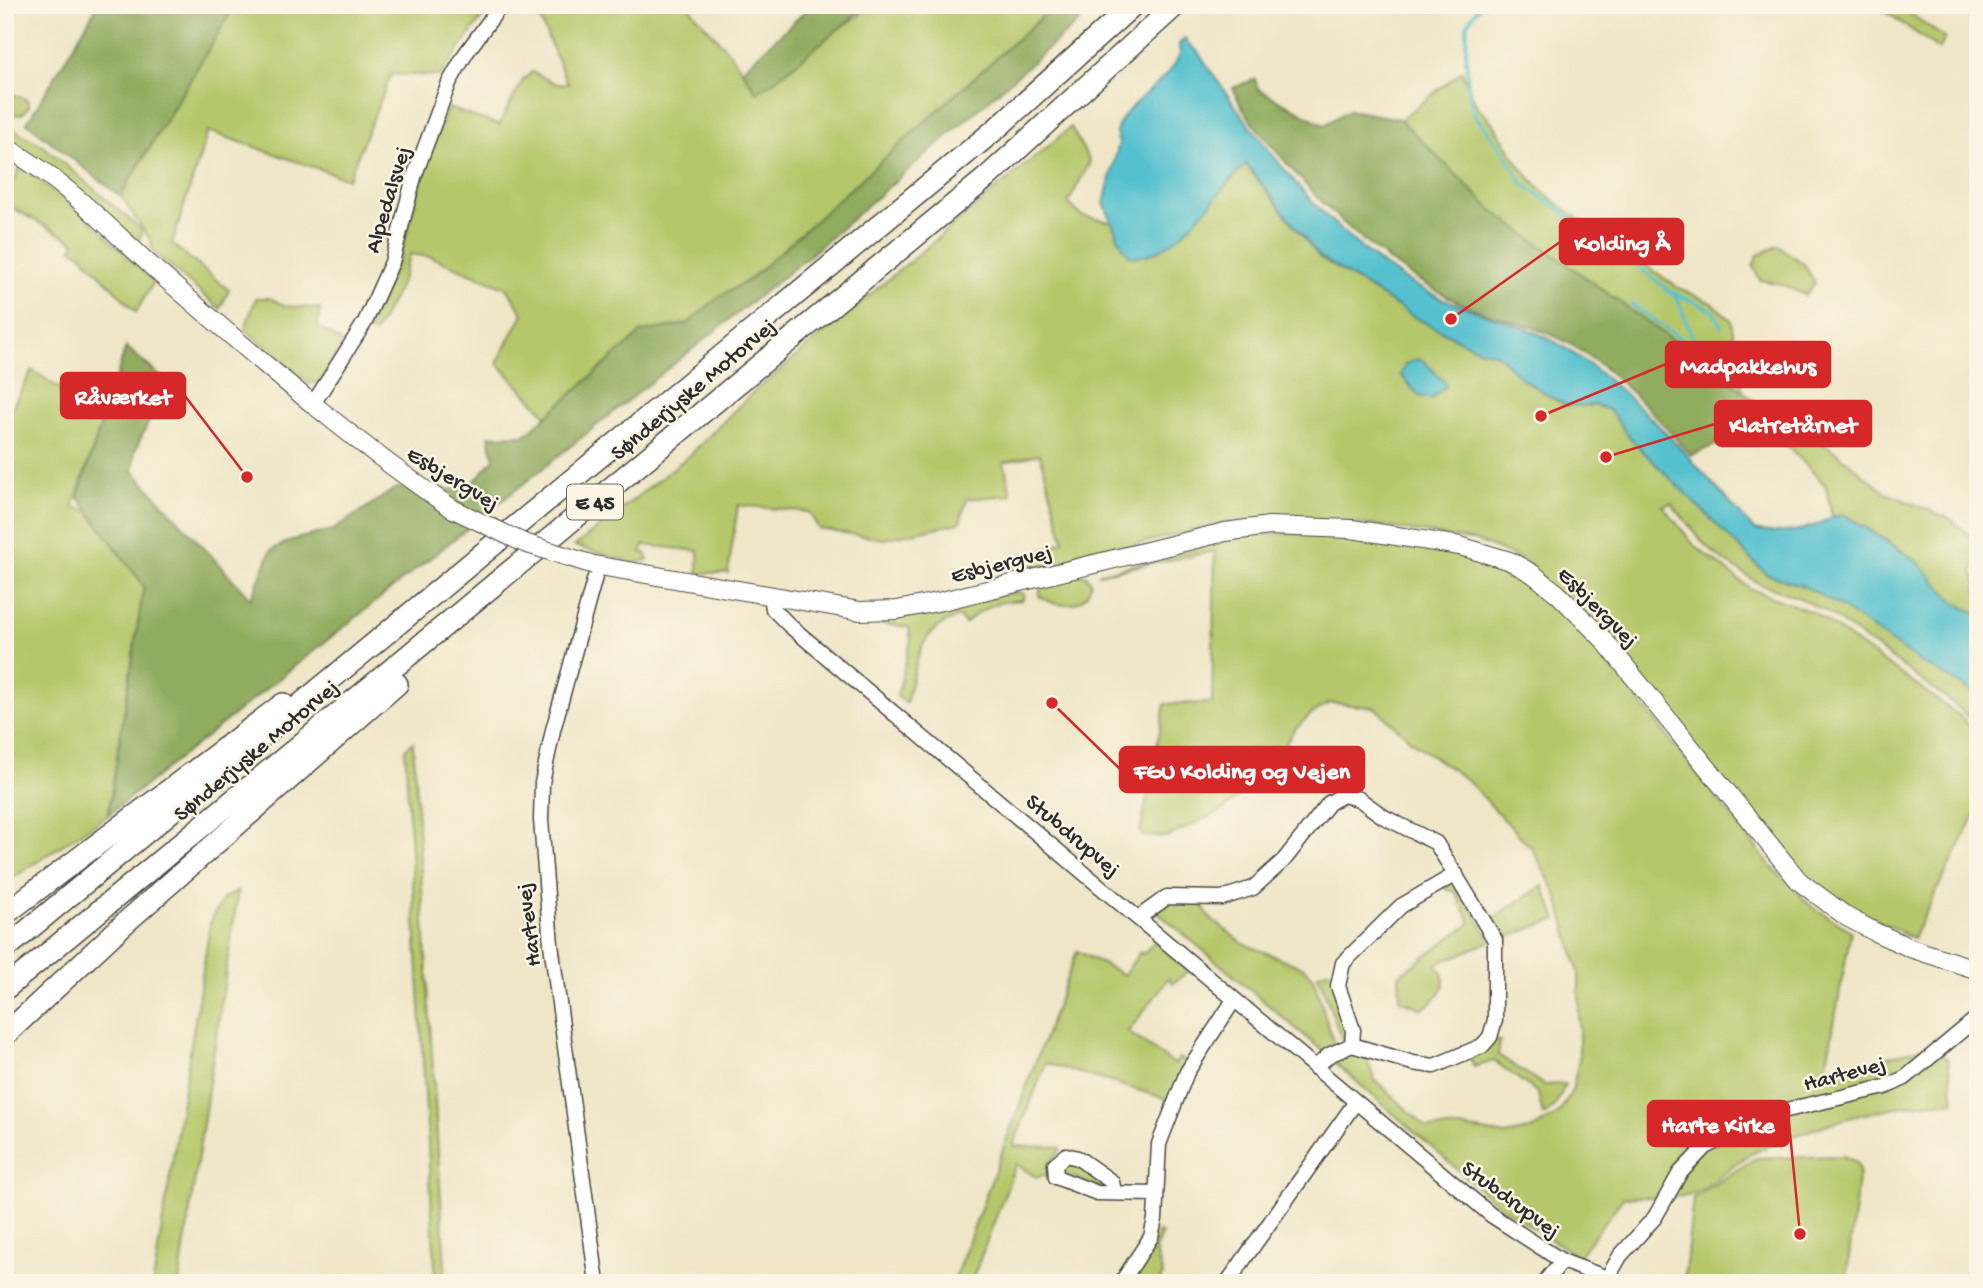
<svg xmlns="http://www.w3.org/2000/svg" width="1983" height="1288" font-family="'Gochi Hand',sans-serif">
  <rect width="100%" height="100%" fill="#fcf5e5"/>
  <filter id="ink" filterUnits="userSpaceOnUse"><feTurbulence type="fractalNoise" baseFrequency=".0143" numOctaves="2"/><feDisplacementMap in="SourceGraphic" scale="14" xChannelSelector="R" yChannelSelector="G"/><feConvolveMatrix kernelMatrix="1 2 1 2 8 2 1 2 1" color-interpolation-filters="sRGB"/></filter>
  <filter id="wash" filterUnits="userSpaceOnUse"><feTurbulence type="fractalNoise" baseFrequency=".00686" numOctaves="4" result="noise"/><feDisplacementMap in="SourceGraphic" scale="28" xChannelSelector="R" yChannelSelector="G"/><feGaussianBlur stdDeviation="1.57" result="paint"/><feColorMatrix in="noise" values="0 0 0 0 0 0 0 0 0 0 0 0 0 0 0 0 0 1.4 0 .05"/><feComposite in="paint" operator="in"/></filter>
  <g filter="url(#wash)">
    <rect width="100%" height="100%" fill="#efe6c7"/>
    <path fill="#b5c76b" stroke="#70794b" stroke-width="2" d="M235 5H491L440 76 391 74 348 179 208 131 172 244 229 290 220 309 153 252 151 241 121 196Z
      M534 5H687L730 53 757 92 836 30 858 17 868 5H1055L749 280 720 296 687 324 642 333 547 416 497 363 523 314 507 288 431 257 410 254 401 283 375 333 367 331 400 257 425 166 448 108 499 125 523 80 532 72 557 84H568Z
      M1876 5H1898L1945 38 1939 49Z
      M1462 71 1477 107 1493 123 1519 165 1539 188 1562 207 1677 287 1712 303 1731 320 1743 391 1493 211 1400 120Z
      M5 90 27 100 29 106 24 113 18 115 5 110Z
      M5 124 43 146 141 229 142 235 137 241 5 140Z
      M1071 127 1090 162 1068 203 1082 216 1112 222 1121 244 1134 257C1184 247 1213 197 1245 164L1320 258 1416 318 1475 348 1497 354 1521 378 1554 399 1569 406 1595 405 1609 410 1633 441 1766 574 1808 588 1844 609 1923 664 1978 694V726L1953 703 1827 612 1800 598 1760 584 1720 558 1705 545 1671 503 1663 506 1695 546 1751 589 1814 613 1960 716 1978 735V809L1913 938 1835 899 1800 873 1524 560 1477 541 1381 526 1292 518 1219 524 1030 571 1026 557 1064 541 1040 454 1004 462 1011 495 967 499 960 523 883 539 819 529 809 512 738 505 728 573H698V551L644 545 641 553H646L648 560 634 563 575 546 691 454 751 394Z
      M21 166 86 216 154 282 136 312 79 252 72 249 75 242 9 206 5 210V198Z
      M1778 246 1804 264 1815 283 1805 295 1781 284 1760 280 1753 266 1758 255Z
      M256 298H270L285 306 320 309 318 327 342 342 320 383H308L245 329Z
      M32 370 92 410 93 418 102 421 73 507 88 511 144 586 108 815 5 883V421Z
      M1768 413 1799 428 1836 452 1886 493 1951 519 1971 537 1977 555 1973 571 1978 590V615L1954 602 1918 562 1893 544 1848 517 1832 516 1826 486 1792 450 1752 425Z
      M1301 533 1354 536 1438 550 1482 560 1529 580 1572 617 1771 866 1810 905 1851 931 1825 1073 1934 1045 1948 1060 1954 1101C1885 1104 1820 1123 1757 1151 1734 1161 1717 1184 1694 1193 1674 1200 1645 1197 1624 1197L1578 1257 1497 1204 1332 1060 1363 1051 1375 1080 1427 1128H1464L1506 1135 1533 1129 1559 1113 1572 1091 1579 1060V973L1557 895 1533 850 1467 780 1415 744 1374 707 1330 703 1310 715 1293 731 1274 765 1222 811 1167 837 1142 836 1140 833 1165 704 1212 703 1215 551 1098 574 1249 535Z
      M1080 574 1087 576 1091 583C1086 609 1056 609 1039 596L1041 586Z
      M1017 592 1024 594 1023 600C997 601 984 606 965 624L959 617C916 629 917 665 906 703L897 696 911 640 909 627 864 622V618L913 616Z
      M413 742 446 1283H436L405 749Z
      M1451 882 1458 885 1491 941 1436 964C1453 986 1441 994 1423 1009L1400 1000 1399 975 1471 923 1455 891 1443 887Z
      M1543 886 1557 919 1499 940 1489 920Z
      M238 891 179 1283H153L211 919 224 898Z
      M1174 900 1202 905 1209 917 1242 943 1304 968 1313 977 1334 1044 1323 1051 1155 910Z
      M1155 941 1189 971 1173 983 1169 978 1128 1032 1174 1064 1180 1058 1186 1062 1171 1100 1046 1063 1013 1146 1060 1147V1151L1047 1167 1049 1174 1036 1177 1016 1164 971 1283H953L1077 951 1124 975 1140 952 1143 954Z
      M1329 970 1334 973 1348 1028 1343 1043 1318 974Z
      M1494 1040 1500 1041 1498 1055 1544 1085 1565 1084C1561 1096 1555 1109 1543 1115L1538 1093 1494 1061 1474 1067 1470 1058Z
      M1843 1156 1856 1162 1859 1170 1846 1283H1684L1693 1198 1756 1158Z
      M1065 1161 1078 1165 1105 1183 1102 1189 1064 1173 1061 1170Z
      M1157 1232 1162 1233 1155 1249 1163 1275 1158 1283H1127Z"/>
    <path fill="#90ac5f" stroke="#5e6c45" stroke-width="2" d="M98 5H235L120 196 27 123Z
      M812 5H868L773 82 756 92 742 70Z
      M1055 5H1098L809 256 108 815 144 586 78 497 126 347 167 382 135 451 133 471 251 599 271 550 292 540 333 530 396 488 467 490 494 459 489 436 525 435 642 332 687 324 720 296 749 280Z
      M1255 79 1258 89 1324 125 1349 110 1400 119 1493 211 1743 391 1768 413 1728 440 1691 455C1654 414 1618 373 1570 344 1536 324 1496 320 1461 303 1387 269 1330 215 1278 153 1261 133 1242 113 1233 88Z"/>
    <path fill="#55c1cf" stroke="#40767d" stroke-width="2" d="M1185 39C1188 45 1191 45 1196 50 1203 57 1208 68 1214 76 1271 157 1343 253 1434 295 1477 315 1527 323 1567 349 1640 398 1696 465 1754 530 1772 535 1798 532 1816 525 1829 520 1833 513 1848 517L1918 562 1954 602 1978 615V694L1923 664 1844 609 1808 588 1766 574 1633 441 1609 410 1595 405 1569 406 1554 399 1521 378 1497 354 1475 348 1416 318 1320 257 1246 164C1217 189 1175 263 1130 256L1121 244 1104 203 1119 143 1116 132C1126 99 1169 85 1180 53L1179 44Z
      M1416 359 1424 361C1430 368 1444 380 1446 386L1431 399 1419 396 1401 375 1405 365Z"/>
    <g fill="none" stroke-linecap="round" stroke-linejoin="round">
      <path stroke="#55c1cf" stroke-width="3.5" d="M1480 5 1467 24 1466 60 1470 101 1475 115 1505 153 1522 183 1637 265 1678 299 1697 350
        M1672 292 1712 310 1721 326
        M1631 304 1697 350 1698 354 1727 369 1730 377"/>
    </g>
  </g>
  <g filter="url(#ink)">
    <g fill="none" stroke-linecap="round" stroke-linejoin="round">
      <defs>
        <path id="minor" d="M313 404 365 322 392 262 414 177 449 83 466 53 501 5
          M771 596 773 609 790 626 1491 1215 1562 1261 1620 1283
          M1138 918 1167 897 1222 898 1253 888 1284 860 1329 803 1343 795 1359 799 1384 817 1436 843 1495 940V1020L1490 1037 1482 1046 1434 1066 1413 1063 1352 1045 1329 1055 1315 1068
          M1352 1045 1353 1030 1338 986 1343 963 1401 906 1456 874
          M1114 1191 1112 1182 1078 1158 1066 1155 1055 1164 1056 1177 1097 1193 1156 1194
          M1607 1279 1620 1256 1655 1217 1680 1173 1705 1147 1770 1114 1885 1087 1905 1078 1978 1017
          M597 1283 551 944 541 820 542 783 553 730 598 566
          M1121 1283 1151 1237 1155 1219 1159 1144 1187 1072 1234 1000
          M1227 1283 1355 1103
          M1544 1283 1562 1261"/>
        <path id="major" d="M5 147C62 178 110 229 158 272 254 355 348 439 453 509
          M594 565 860 611 897 610 942 601 1225 532 1269 526 1352 529 1460 546 1510 561 1533 574 1558 594 1603 639 1799 881 1847 917 1875 932 1913 949 1978 970"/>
        <path id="highway" d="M5 914 283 704
          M5 949 997 128 1133 5
          M5 989 986 178 1176 5
          M5 1035 125 923 397 684"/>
      </defs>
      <use href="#minor" stroke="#484742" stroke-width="17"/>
      <use href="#major" stroke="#484742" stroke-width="20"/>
      <use href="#highway" stroke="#484742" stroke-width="24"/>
      <use href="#minor" stroke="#fff" stroke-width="14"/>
      <use href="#major" stroke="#fff" stroke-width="18"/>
      <use href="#highway" stroke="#fff" stroke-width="21"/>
      <defs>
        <path id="major-bridge" d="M453 509 524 543 594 565"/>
      </defs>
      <use href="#major-bridge" stroke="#484742" stroke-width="20" stroke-linecap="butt"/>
      <use href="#major-bridge" stroke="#fff" stroke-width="18"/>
    </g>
  </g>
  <g text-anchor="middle" stroke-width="5" stroke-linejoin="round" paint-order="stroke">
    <rect fill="#fcf5e5" stroke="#6a6863" stroke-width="2" x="567" y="484.5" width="56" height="35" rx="5"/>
    <g font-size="21" font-weight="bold" fill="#2b2b2b">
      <text x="595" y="509">E 45</text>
    </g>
    <g font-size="23" fill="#2b2b2b" stroke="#fcf5e5">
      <text transform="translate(386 199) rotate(-73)" y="8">Alpedalsvej</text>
      <text transform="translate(692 388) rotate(-40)" y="8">Sønderjyske Motorvej</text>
      <text transform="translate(454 477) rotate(31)" y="8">Esbjergvej</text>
      <text transform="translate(1001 562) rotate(-14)" y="8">Esbjergvej</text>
      <text transform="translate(1599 606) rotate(45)" y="8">Esbjergvej</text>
      <text transform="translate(255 749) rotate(-40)" y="8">Sønderjyske Motorvej</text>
      <text transform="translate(1074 834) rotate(40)" y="8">Stubdrupvej</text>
      <text transform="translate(527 925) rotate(-97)" y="8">Hartevej</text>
      <text transform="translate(1844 1072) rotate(-15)" y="8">Hartevej</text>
      <text transform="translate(1512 1198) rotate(36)" y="8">Stubdrupvej</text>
    </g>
  </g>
  <path fill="none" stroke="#d62828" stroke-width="2.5" d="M1451 319L1560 242M1541 416L1666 364M247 477L185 396M1606 457L1715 424M1052 703L1120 769M1800 1234L1789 1123"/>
  <g fill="#d62828" stroke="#fcf5e5" stroke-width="2.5">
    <circle cx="1451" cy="319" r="7"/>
    <circle cx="1541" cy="416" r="7"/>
    <circle cx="247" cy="477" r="7"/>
    <circle cx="1606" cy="457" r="7"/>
    <circle cx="1052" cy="703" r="7"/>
    <circle cx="1800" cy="1234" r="7"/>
  </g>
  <g fill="#d62828" stroke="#d62828" stroke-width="2.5">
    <rect x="1560" y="219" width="123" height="45" rx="7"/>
    <rect x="1666" y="342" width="164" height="45" rx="7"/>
    <rect x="61" y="373" width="124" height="45" rx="7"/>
    <rect x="1715" y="401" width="156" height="45" rx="7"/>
    <rect x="1120" y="747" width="244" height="45" rx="7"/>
    <rect x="1648" y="1101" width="141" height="45" rx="7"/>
  </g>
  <g font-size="24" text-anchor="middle" font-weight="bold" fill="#fff">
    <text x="1622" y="250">Kolding Å</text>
    <text x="1748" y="373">Madpakkehus</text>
    <text x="123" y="404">Råværket</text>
    <text x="1793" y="432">Klatretårnet</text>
    <text x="1242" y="778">FGU Kolding og Vejen</text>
    <text x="1718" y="1132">Harte Kirke</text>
  </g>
  <rect width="1983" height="1288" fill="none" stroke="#fcf5e5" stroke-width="28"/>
</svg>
